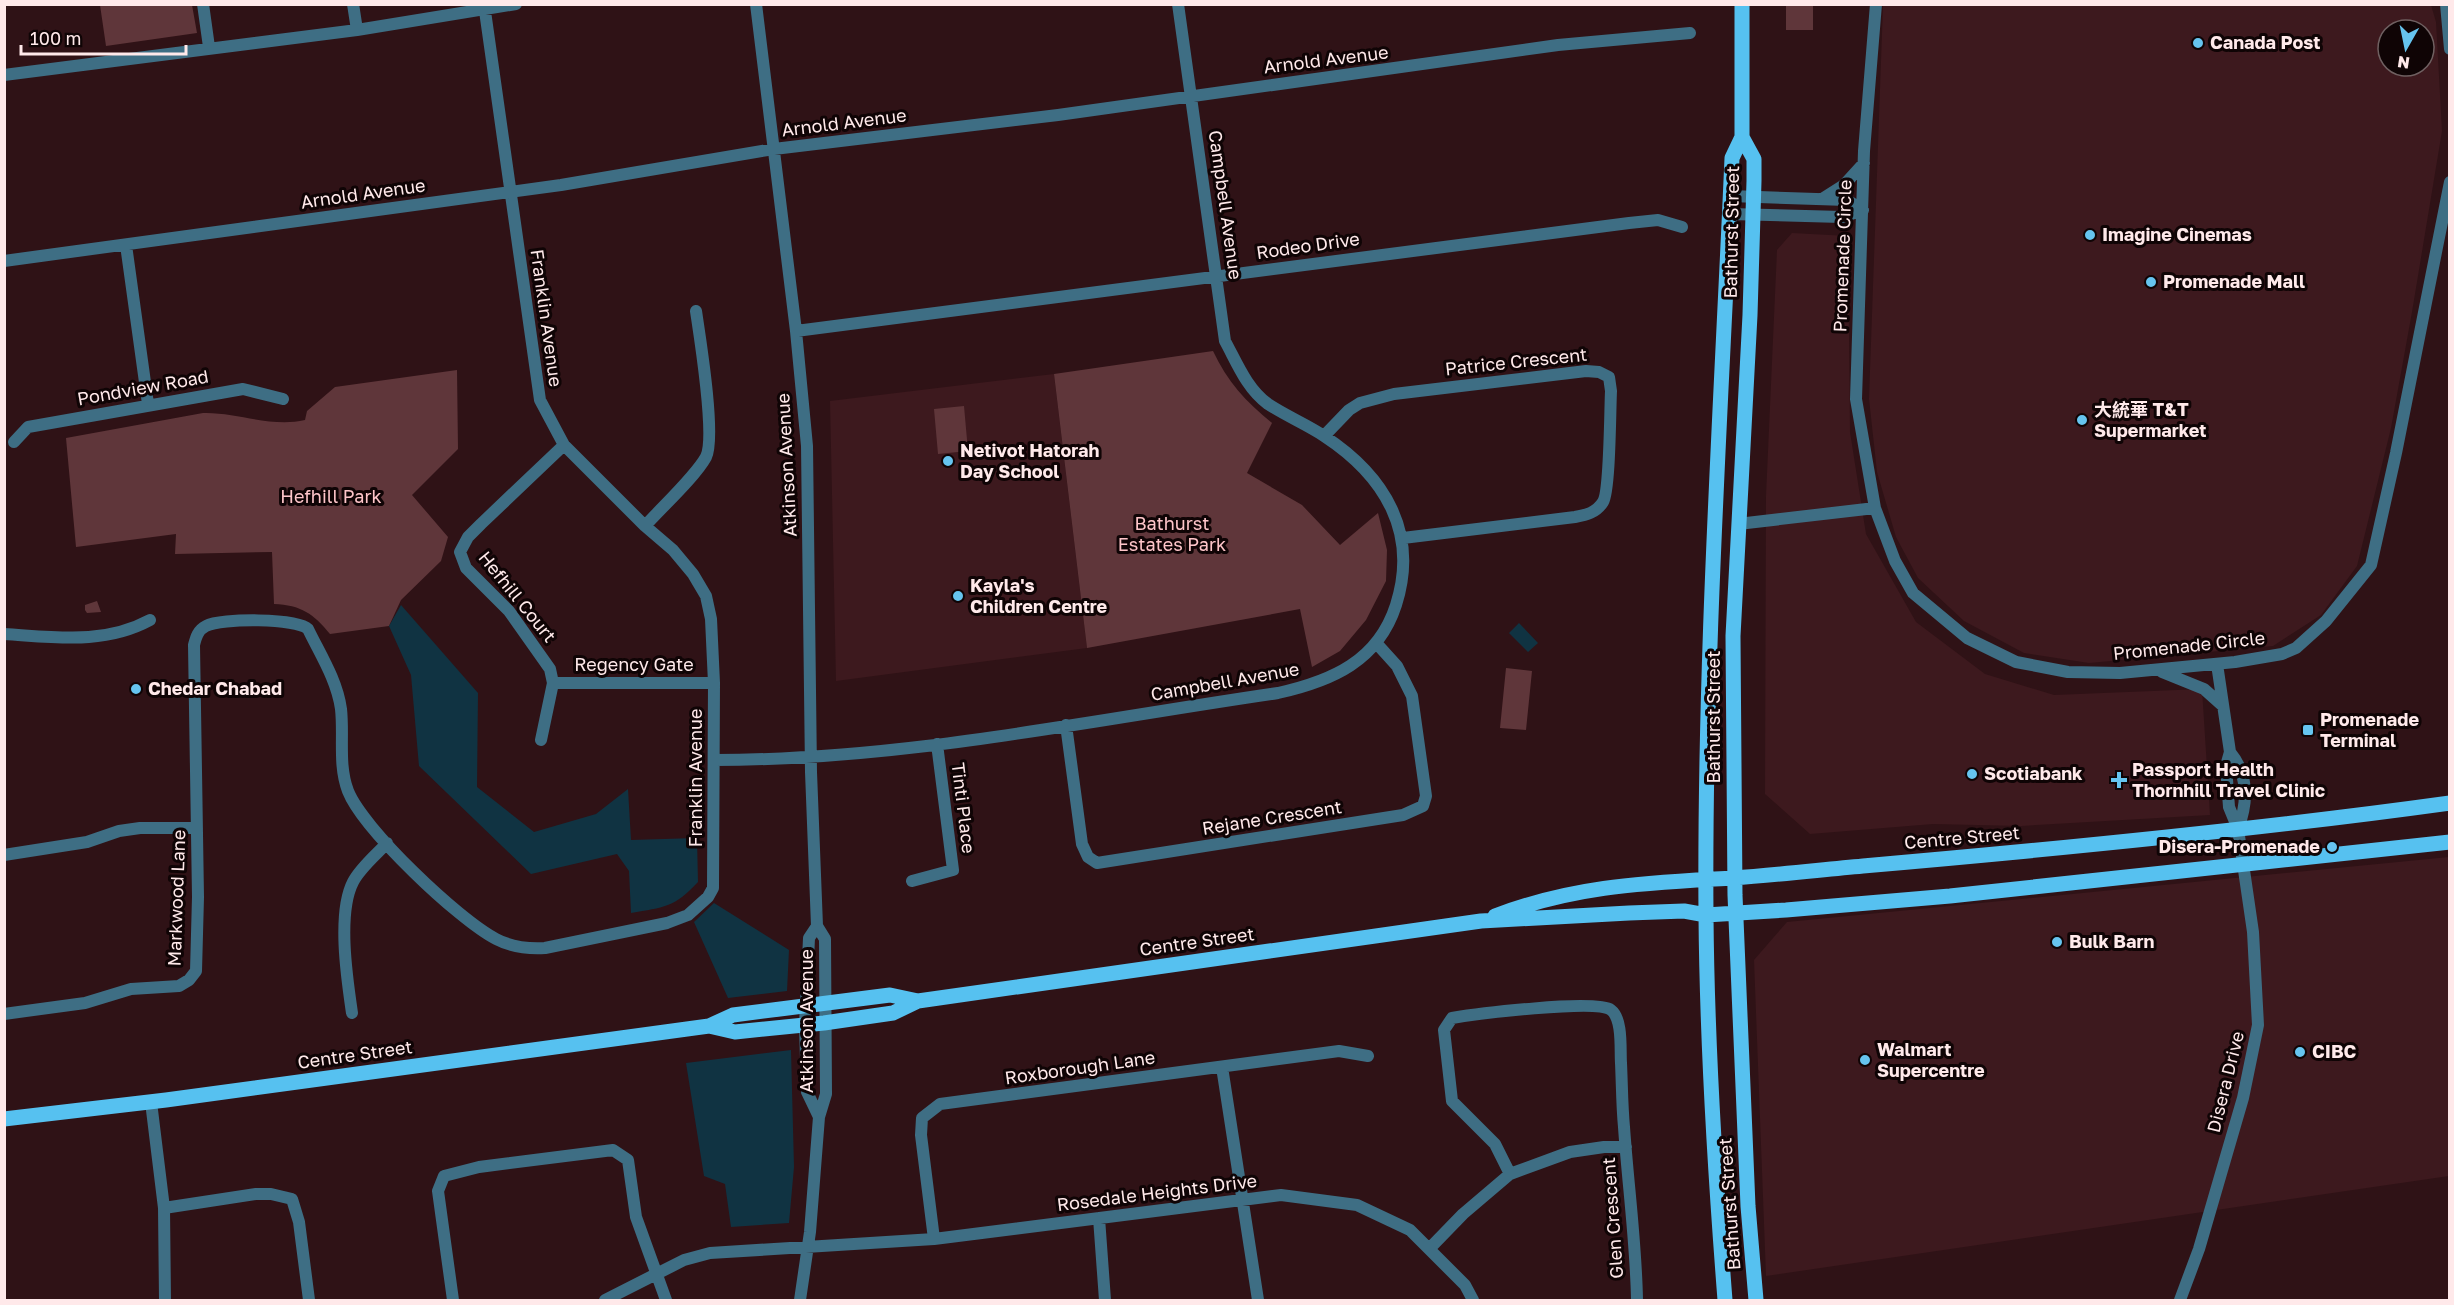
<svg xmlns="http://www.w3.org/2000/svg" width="2454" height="1305" font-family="'Golos Text','Noto Sans SC',sans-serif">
  <rect width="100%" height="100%" fill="#2f1216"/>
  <path fill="#3d191e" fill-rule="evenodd" d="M1883 5H2431L2436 22 2442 131 2412 312 2391 428 2357 566 2321 615 2273 646 2089 663 2024 653 1964 621 1918 578 1896 537 1877 472 1869 399ZM2388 30H2424V66H2388Z
    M1792 233 1848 236 1850 432 1866 534 1916 622 1985 674 2054 695 2202 689 2210 815 2021 826 1933 824 1810 834 1765 794 1766 496 1777 250Z
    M1054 374 1087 648 836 681 830 401Z
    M2449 857V1176L1766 1276 1754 960 1787 922Z"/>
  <path fill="#5f363a" d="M100 5H192L197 33 106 46Z
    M1786 5H1813V30H1786Z
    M1213 351C1227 381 1246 402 1272 423L1247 473 1302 505 1340 545 1378 513 1387 550 1386 581 1366 620 1340 651 1312 667 1300 609 1087 648 1054 374Z
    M457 370 458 449 412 495 448 537 441 561 401 600 389 626 330 634C314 614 301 605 274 604L272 552 175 554 176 534 76 547 66 438 203 413C237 412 271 428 305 420L307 411 335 387Z
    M964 406 968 451 938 454 934 409Z
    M97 601 101 612 87 613 85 610V605Z
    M1506 668 1532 671 1526 730 1500 728Z"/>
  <path fill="#103342" d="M401 605 478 693 477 787 534 832 596 814 628 789 631 840 697 838 698 882C674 908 664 907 631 913L629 871 617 854 531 874 419 766 411 675 389 626Z
    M1519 623 1538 643 1528 652 1509 633Z
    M714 903 789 950 787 991 728 998 694 922Z
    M791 1050 794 1167 789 1223 731 1227 725 1184 704 1176 686 1063Z"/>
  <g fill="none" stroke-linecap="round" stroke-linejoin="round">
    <path stroke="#3e6e84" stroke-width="12" d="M203 4 209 47
      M353 4 357 30
      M756 4 796 331 807 446 811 772 817 926 825 939 826 1094 819 1117 810 1232 800 1300
      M1876 4 1864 151 1856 399 1875 508 1895 561 1913 593 1967 638 2016 662 2068 672 2120 673 2235 662 2282 654 2296 648 2326 621 2371 565 2396 453 2450 182
      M2446 4 2450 49
      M4 75 357 30 516 4
      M1730 196 1847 200 1863 210
      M1822 199 1844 185 1864 163
      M1730 214 1842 217 1863 210
      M126 245 148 404
      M4 261 561 185 774 149 1058 115 1558 45 1690 33
      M796 331 1629 223 1658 220 1682 227
      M1324 436 1349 410 1360 403 1394 394 1586 371 1599 372 1609 377 1611 391C1610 410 1610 491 1603 502 1596 513 1586 515 1575 517L1403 538
      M14 442 28 427 243 389 283 399
      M1738 524 1875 508
      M645 526C661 508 695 477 706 457 716 437 700 338 696 311
      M4 634C55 637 104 645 150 620
      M2162 672 2204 689 2223 706
      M553 683H714
      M1066 725 1082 844 1088 857 1097 863 1403 815 1423 806 1426 796 1412 696 1397 666 1378 645
      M541 740 553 683 550 669 509 611 466 568 460 552 468 537 481 524 564 445
      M2230 752C2249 775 2248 802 2238 829
      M715 760C904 760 1091 720 1278 693 1332 681 1378 661 1396 605 1419 533 1385 476 1324 436 1306 424 1286 416 1268 404 1247 389 1237 363 1225 341L1178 4
      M4 855 87 842 119 831 140 828H197
      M912 881 953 870 937 744
      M817 926 809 938 805 1025 807 1092 819 1117
      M352 1013C347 979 337 913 353 882 360 868 376 855 387 843
      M4 1014 85 1003 131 989 179 986 189 980 196 971 198 897 194 645C196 637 198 630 206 626 221 618 297 618 308 629 320 654 337 680 341 709 344 736 338 765 348 791 363 829 459 920 496 939 511 947 527 949 545 948L667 923 688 915 708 897 713 888 714 683 711 619 706 596 693 574 673 550 645 526 564 445 540 400 484 4
      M1222 1067 1258 1300
      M151 1102 164 1208 165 1300
      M1510 1174 1495 1144 1452 1101 1444 1030 1452 1018C1475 1014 1596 999 1611 1010 1623 1019 1620 1050 1621 1063 1622 1084 1622 1106 1624 1127 1628 1185 1636 1242 1637 1300
      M164 1208 256 1194H271L292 1199 299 1222 309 1300
      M1099 1218 1105 1300
      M934 1239 921 1135 922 1118 940 1104 1339 1051 1368 1056
      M1430 1248 1463 1214 1510 1174 1570 1152 1604 1147H1626
      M453 1300 438 1191 444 1176 479 1167 613 1150 628 1160 636 1217 666 1300
      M605 1300 684 1260 710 1253 934 1239 1281 1195 1357 1205 1410 1230 1465 1285 1473 1300
      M2180 1300 2199 1249 2243 1098 2258 1025 2253 932 2238 829 2229 807 2226 766 2230 752 2217 664"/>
    <path stroke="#56c1f0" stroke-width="15" d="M1742 137 1754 159V181L1750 315 1733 636 1735 895 1748 1206 1756 1300
      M1495 916C1576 885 1648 883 1733 878 1776 875 1819 870 1863 866 2059 849 2255 830 2450 803
      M709 1026 735 1032 824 1023 893 1013 918 1001 1481 921 1629 913 1684 911 1706 915 1786 910 1950 896 2450 842
      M4 1119 166 1100 709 1026 733 1015 890 995 918 1001
      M1725 1300C1715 1172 1707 1045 1706 916 1704 663 1721 411 1732 158L1742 137V4"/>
  </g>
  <g fill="#66c4ef" stroke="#0f0405" stroke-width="2">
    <circle cx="2198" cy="43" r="6"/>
    <circle cx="2090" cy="235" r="6"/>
    <circle cx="2151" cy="282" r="6"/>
    <circle cx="2082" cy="420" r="6"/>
    <circle cx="948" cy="461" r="6"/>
    <circle cx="958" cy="596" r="6"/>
    <circle cx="136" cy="689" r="6"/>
    <rect x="2302" y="724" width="12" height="12" rx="3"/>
    <circle cx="1972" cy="774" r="6"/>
    <path d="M2116 771h6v6h6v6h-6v6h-6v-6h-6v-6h6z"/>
    <circle cx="2332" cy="847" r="6"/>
    <circle cx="2057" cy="942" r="6"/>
    <circle cx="2300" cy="1052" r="6"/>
    <circle cx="1865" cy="1060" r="6"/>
  </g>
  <g text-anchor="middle" stroke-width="6" stroke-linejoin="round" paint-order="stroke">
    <g font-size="18" font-weight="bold" fill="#ffe9ea" stroke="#0f0405" text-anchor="start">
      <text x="2210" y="49">Canada Post</text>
      <text x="2102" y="241">Imagine Cinemas</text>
      <text x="2163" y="288">Promenade Mall</text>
      <text x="2094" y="416">大統華 T&amp;T<tspan x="2094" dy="21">Supermarket</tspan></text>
      <text x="960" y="457">Netivot Hatorah<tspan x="960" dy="21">Day School</tspan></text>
      <text x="970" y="592">Kayla's<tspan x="970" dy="21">Children Centre</tspan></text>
      <text x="148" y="695">Chedar Chabad</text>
      <text x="2320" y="726">Promenade<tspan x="2320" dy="21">Terminal</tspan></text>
      <text x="2132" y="776">Passport Health<tspan x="2132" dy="21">Thornhill Travel Clinic</tspan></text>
      <text x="1984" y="780">Scotiabank</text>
      <text x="2320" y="853" text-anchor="end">Disera-Promenade</text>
      <text x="2069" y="948">Bulk Barn</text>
      <text x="1877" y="1056">Walmart<tspan x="1877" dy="21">Supercentre</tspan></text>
      <text x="2312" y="1058">CIBC</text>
    </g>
    <g font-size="18" fill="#ffe9ea" stroke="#0f0405">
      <text transform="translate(1326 60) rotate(-7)" y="6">Arnold Avenue</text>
      <text transform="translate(844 123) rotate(-7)" y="6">Arnold Avenue</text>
      <text transform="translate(363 194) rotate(-8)" y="6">Arnold Avenue</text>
      <text transform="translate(1225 205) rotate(82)" y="6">Campbell Avenue</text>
      <text transform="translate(1732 232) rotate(-89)" y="6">Bathurst Street</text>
      <text transform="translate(1308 246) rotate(-8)" y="6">Rodeo Drive</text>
      <text transform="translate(1843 256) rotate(-88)" y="6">Promenade Circle</text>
      <text transform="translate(546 318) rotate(82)" y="6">Franklin Avenue</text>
      <text transform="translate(1516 362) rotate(-6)" y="6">Patrice Crescent</text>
      <text transform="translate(143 388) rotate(-10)" y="6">Pondview Road</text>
      <text transform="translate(787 465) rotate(-93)" y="6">Atkinson Avenue</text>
      <text transform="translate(517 597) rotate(51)" y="6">Hefhill Court</text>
      <text transform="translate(2189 646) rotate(-6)" y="6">Promenade Circle</text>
      <text x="634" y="671">Regency Gate</text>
      <text transform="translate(1225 682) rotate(-10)" y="6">Campbell Avenue</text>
      <text transform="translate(1714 717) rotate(-90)" y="6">Bathurst Street</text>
      <text transform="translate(696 778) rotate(-90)" y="6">Franklin Avenue</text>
      <text transform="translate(963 808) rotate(83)" y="6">Tinti Place</text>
      <text transform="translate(1272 818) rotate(-9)" y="6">Rejane Crescent</text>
      <text transform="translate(1962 838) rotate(-5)" y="6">Centre Street</text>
      <text transform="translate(177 898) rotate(-88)" y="6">Markwood Lane</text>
      <text transform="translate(1197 942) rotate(-8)" y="6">Centre Street</text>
      <text transform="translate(807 1021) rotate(-90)" y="6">Atkinson Avenue</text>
      <text transform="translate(355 1055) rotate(-8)" y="6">Centre Street</text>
      <text transform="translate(1080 1068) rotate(-8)" y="6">Roxborough Lane</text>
      <text transform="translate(2226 1082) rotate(-76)" y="6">Disera Drive</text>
      <text transform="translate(1157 1193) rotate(-7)" y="6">Rosedale Heights Drive</text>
      <text transform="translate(1730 1204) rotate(-94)" y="6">Bathurst Street</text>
      <text transform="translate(1613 1218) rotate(-94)" y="6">Glen Crescent</text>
    </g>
    <g font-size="18" fill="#fec5c9" stroke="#0f0405">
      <text x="331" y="503">Hefhill Park</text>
      <text x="1172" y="530">Bathurst<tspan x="1172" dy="21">Estates Park</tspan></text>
    </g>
  </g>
  <rect width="2454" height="1305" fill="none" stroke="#ffe9ea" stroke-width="12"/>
  <g transform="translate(2406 48) rotate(189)"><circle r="28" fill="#0f0405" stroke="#6f6061" stroke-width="1.5"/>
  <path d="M0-4.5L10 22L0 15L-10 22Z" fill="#66c4ef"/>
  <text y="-9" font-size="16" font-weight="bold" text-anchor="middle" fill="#ffe9ea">N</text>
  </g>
  <path d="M21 45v9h165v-9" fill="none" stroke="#ffe9ea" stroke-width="3"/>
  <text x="30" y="45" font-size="18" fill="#ffe9ea" stroke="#0f0405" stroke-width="4.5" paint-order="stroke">100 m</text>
</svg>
